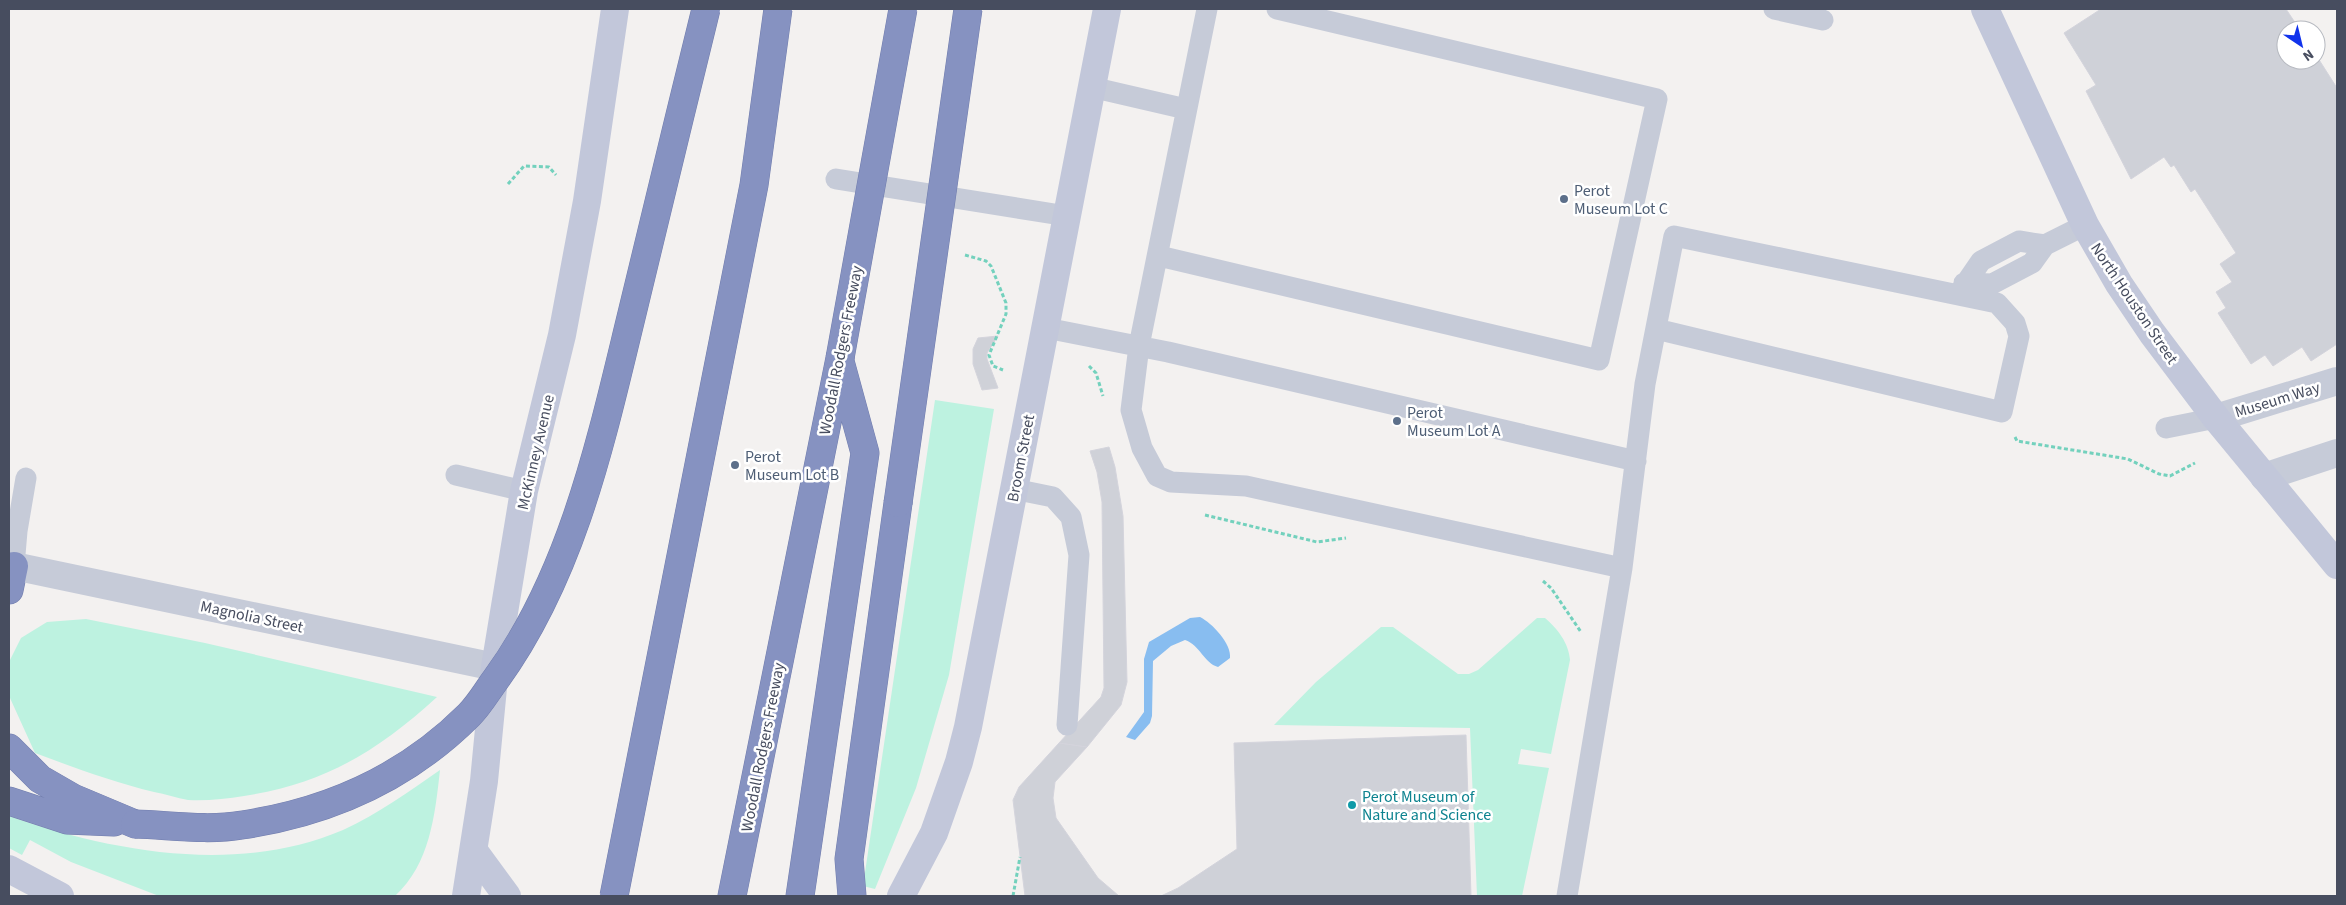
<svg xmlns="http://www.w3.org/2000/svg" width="2346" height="905" font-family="'Source Sans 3',sans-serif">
  <rect width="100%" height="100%" fill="#f3f1f0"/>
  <path fill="#bdf2e0" d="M935 400 994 409 949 675 916 788 875 889 863 886Z
    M1537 618H1545C1557 628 1569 643 1570 660L1551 754 1521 749 1518 764 1549 768 1522 896H1477L1470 728 1274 725 1316 682 1381 627H1393L1458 674H1469L1478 670Z
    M86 619 205 643 437 697C378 751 324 784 244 796 226 799 206 801 188 800 177 798 165 794 154 792 113 782 75 768 35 753L10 698 9 662 21 638 47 622Z
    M440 770C435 815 430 864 395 896H159L71 862 30 840 22 855 9 848V816C113 852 237 875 343 830 378 814 408 792 440 770Z"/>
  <path fill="#88bdf0" d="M1200 617C1212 623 1232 644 1230 658L1218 667C1204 663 1200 645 1185 640L1171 646 1153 661 1152 716 1150 723 1135 740 1126 737 1144 712V659L1149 642 1190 618Z"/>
  <path fill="#cfd1d8" stroke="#d4d4dc" d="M2101 9H2286L2300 30H2286V60H2316V55L2337 88V344L2311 361 2302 347 2273 366 2265 355 2251 364 2218 313 2226 308 2216 292 2232 282 2220 264 2236 253 2195 189 2191 192 2174 165 2171 167 2164 157 2131 179 2086 91 2096 85 2064 33Z
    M998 336 987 353V359L998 388 982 390 973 364V349L978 338Z
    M1109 447 1115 467 1123 516 1127 682 1121 705 1087 747 1059 743 1101 697 1104 688 1102 502 1097 472 1090 451Z
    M1466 735 1471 896H1161L1178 888 1237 849 1234 743Z
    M1059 743 1087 747 1055 782 1053 798 1056 818 1098 878 1119 896H1025L1013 800 1019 787Z"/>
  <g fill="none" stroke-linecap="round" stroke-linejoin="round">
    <defs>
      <path id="highway" d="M9 590 14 566
        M9 748 40 779 73 798 135 824
        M9 801 67 820 114 822
        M732 896 840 358
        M800 896 865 453 841 365
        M852 896 849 859 898 503"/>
    </defs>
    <use href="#highway" stroke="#717dad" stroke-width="29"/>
    <path stroke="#73d1bd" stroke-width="3" stroke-dasharray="4 2.5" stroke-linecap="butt" d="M508 184 524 166 549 167 556 175
      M965 255 986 261 991 266 1006 303V314L989 355 993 366 1003 370
      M1089 366 1096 373 1103 396
      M2015 437 2017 441 2128 459 2159 474 2170 476 2195 463
      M1205 515 1317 542 1346 538
      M1543 581 1551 588 1581 632
      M1013 896 1020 857"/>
    <path stroke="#c6cbd8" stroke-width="21" d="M1207 9 1139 346 1131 410 1142 448 1157 476 1171 482 1246 486 1622 568 1645 384 1674 236 1997 303 2015 323 2019 336 2002 412 1656 329
      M1774 9 1823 20
      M1091 87 1186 109
      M836 179 1067 216
      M1159 256 1599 360 1657 99 1277 9
      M1964 283 1992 284 2032 263 2045 245 2085 225
      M1959 293 1981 261 2019 241 2045 245
      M1046 328 1168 352 1636 461
      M2166 428 2216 418
      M456 475 524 491
      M1014 489 1053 497 1071 517 1079 555 1067 725
      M14 566 17 531 26 478
      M1567 896 1622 568"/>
    <path stroke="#c6cbd8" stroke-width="28" d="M2216 418 2337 381
      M2264 477 2337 453
      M9 565 495 667"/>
    <path stroke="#c2c7da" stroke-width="28" d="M1985 9 2085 225 2119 284 2152 333 2216 418 2337 565
      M474 851 507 896
      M9 869 60 896
      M466 896 484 781 495 667 524 491 562 335 587 201 615 9
      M901 896 934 833 959 762 968 727 1107 9"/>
    <use href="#highway" stroke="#8692c1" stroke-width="28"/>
    <defs>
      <path id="highway-bridge" d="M840 358 903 9
        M898 503 968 9
        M135 824C170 825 207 831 242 825 330 812 406 778 469 715 480 704 487 691 496 679 570 577 599 450 628 330 653 223 680 116 706 9
        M614 896 754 185 778 9"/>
    </defs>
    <use href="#highway-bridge" stroke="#717dad" stroke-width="29" stroke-linecap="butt"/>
    <use href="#highway-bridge" stroke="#8692c1" stroke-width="28"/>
  </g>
  <g fill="#5c6f8a" stroke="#fff" stroke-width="2">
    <circle cx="1564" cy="199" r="5"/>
    <circle cx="1397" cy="421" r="5"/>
    <circle cx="735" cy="465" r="5"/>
  </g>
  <circle fill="#0f9aa8" stroke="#fff" stroke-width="2" cx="1352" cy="805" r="5"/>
  <g text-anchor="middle" stroke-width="5" stroke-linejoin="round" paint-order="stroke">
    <g font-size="16" fill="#4e5e75" stroke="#fff" text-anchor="start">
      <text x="1574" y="196">Perot<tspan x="1574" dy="18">Museum Lot C</tspan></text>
      <text x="1407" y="418">Perot<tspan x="1407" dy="18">Museum Lot A</tspan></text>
      <text x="745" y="462">Perot<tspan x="745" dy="18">Museum Lot B</tspan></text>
    </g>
    <g font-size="16" fill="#474d5f" stroke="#fff">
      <text transform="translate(2135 303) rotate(56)" y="6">North Houston Street</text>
      <text transform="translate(840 350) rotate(-79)" y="6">Woodall Rodgers Freeway</text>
      <text transform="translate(2277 399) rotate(-17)" y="6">Museum Way</text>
      <text transform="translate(535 452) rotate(-77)" y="6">McKinney Avenue</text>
      <text transform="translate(1020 458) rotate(-79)" y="6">Broom Street</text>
      <text transform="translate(252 616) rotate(12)" y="6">Magnolia Street</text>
      <text transform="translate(762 747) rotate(-79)" y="6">Woodall Rodgers Freeway</text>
    </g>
    <g font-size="16" fill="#0d838f" stroke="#fff" text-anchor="start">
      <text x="1362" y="802">Perot Museum of<tspan x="1362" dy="18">Nature and Science</tspan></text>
    </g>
  </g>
  <rect width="2346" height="905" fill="none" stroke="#474d5f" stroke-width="20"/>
  <g transform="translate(2301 45) rotate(145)"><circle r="24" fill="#ffffff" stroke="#b5b8bf"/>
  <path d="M0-4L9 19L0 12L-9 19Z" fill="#1133ec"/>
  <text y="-8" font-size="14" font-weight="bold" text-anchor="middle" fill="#474d5f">N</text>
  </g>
</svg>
